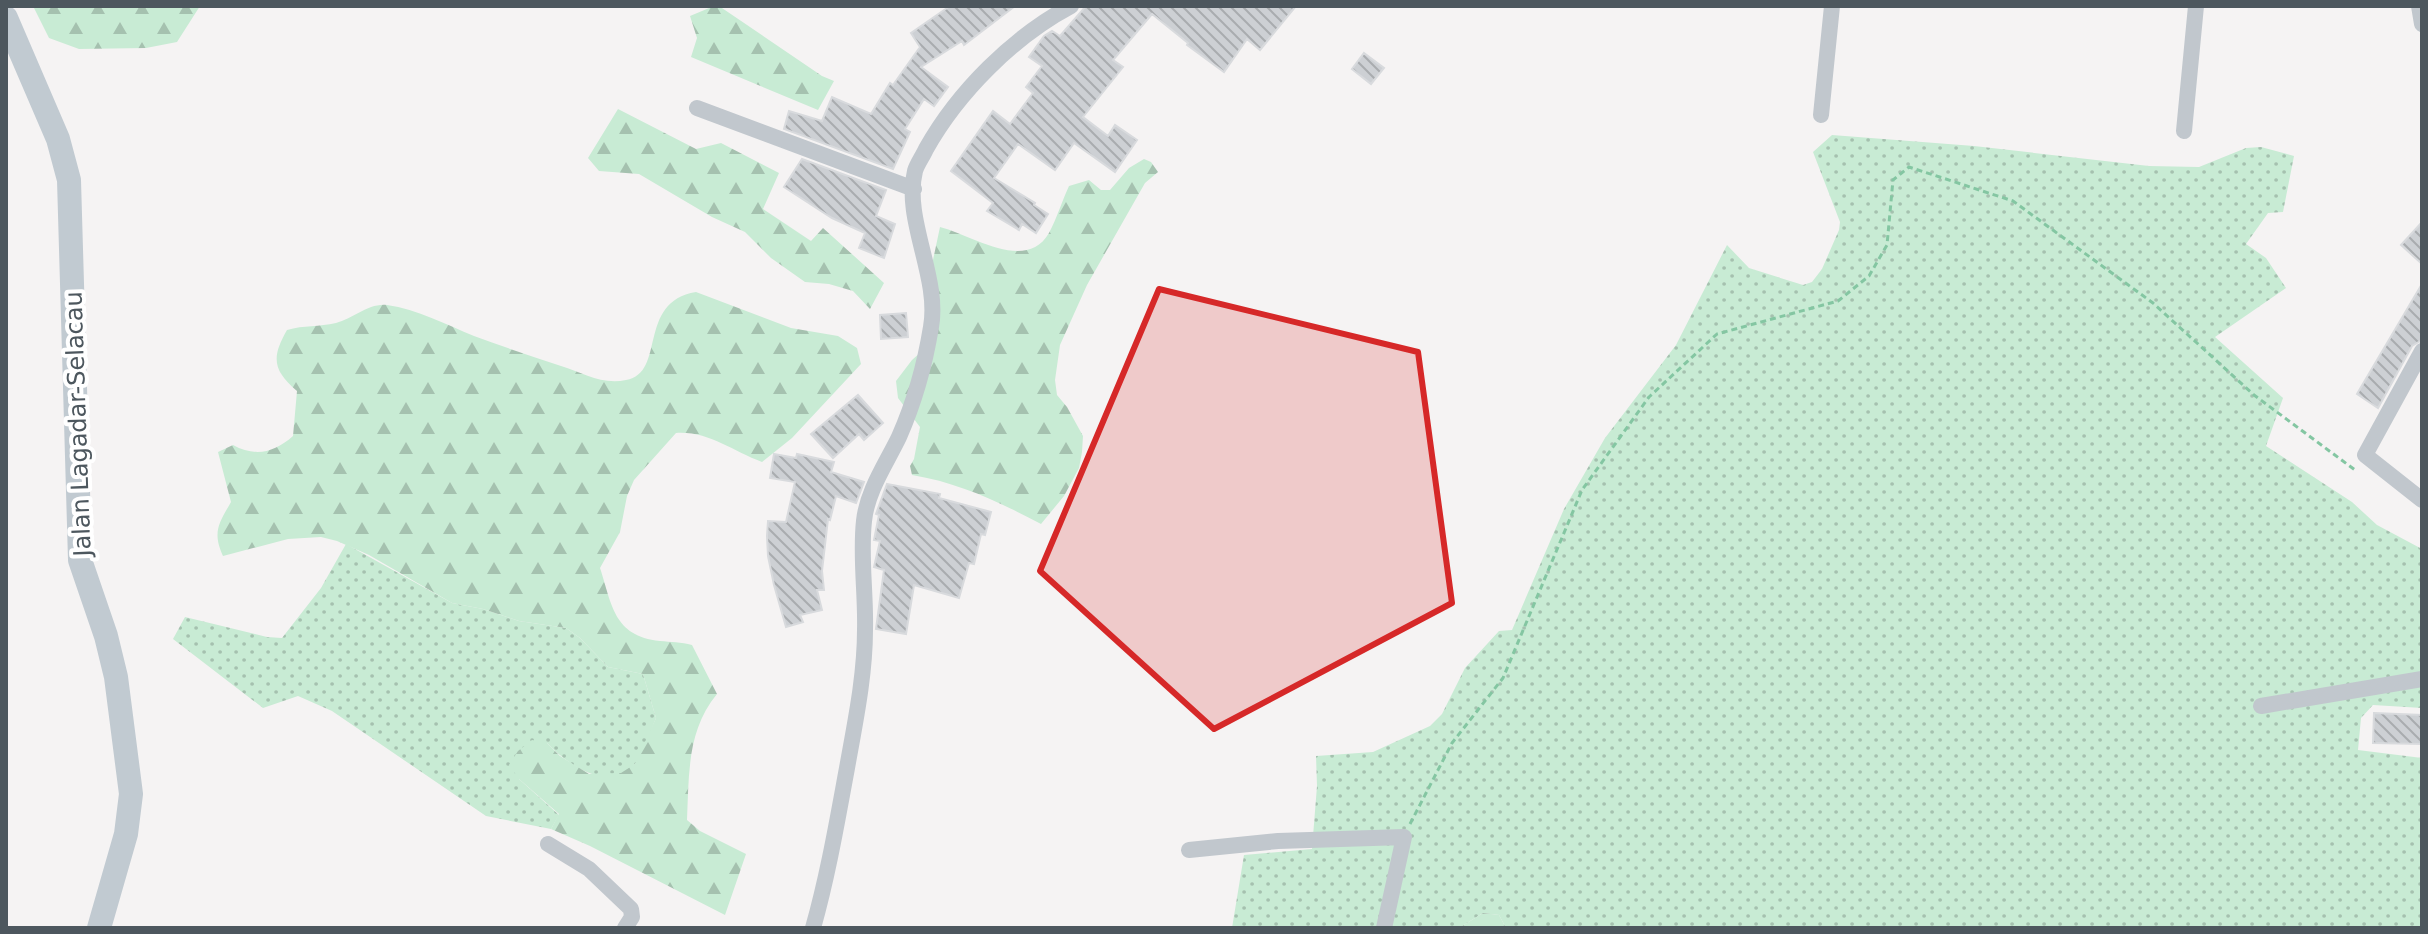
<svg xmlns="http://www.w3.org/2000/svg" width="2428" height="934" font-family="'DejaVu Sans',sans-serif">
  <defs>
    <pattern id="grass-dots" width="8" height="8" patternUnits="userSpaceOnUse" patternTransform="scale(2)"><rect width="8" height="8" fill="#c8ebd4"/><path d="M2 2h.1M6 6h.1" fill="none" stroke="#a5c1af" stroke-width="1.8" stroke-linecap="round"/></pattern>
    <pattern id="forest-firs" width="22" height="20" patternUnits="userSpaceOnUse" patternTransform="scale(2)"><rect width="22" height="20" fill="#c8ebd4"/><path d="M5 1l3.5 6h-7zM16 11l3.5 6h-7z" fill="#a5c1af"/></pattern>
    <pattern id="building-back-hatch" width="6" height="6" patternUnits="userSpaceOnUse" patternTransform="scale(2)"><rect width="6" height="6" fill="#cdd0d4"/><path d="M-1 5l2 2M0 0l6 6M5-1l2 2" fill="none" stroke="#a9acaf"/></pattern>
  </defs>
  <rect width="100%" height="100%" fill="#f5f3f3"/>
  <path fill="url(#grass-dots)" d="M1832 135 1974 146 2149 166 2199 167 2246 148 2261 147 2294 156 2283 212 2268 213 2246 244 2266 258 2286 288 2215 337 2283 398 2266 446 2352 502 2377 525 2422 549V708L2373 705 2361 718 2358 750 2422 758V928H1506L1499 915 1483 913 1459 928H1232L1244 855 1312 849 1317 786 1316 756 1373 752 1430 726 1442 714 1465 668 1499 631 1512 630 1564 509 1605 438 1676 345 1727 245 1749 268 1803 285 1812 282 1822 269 1839 230 1840 222 1813 152Z
    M346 544 452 603 483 609 519 621 566 628 580 638 608 667 643 674 656 718C650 732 645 753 635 764 608 794 567 764 547 743L519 779 559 815 551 829 486 816 332 711 298 696 263 708 173 639 185 617 267 637 282 638 321 588Z"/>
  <path fill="url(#forest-firs)" d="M33 6H200L177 42 146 48 79 49 49 38Z
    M714 6H719L822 76 834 81 818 110 691 57 697 38 690 16Z
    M618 109 696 149 721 143 779 173 763 209 811 241 823 228 884 283 870 309 853 291 829 284 805 282 771 258 745 232 712 217 639 174 599 171 588 158Z
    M1144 159 1151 162 1158 172 1145 183 1087 285 1060 345 1055 380 1057 395 1067 407 1083 436 1082 452 1079 468 1064 496 1041 524C999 502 960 483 912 475L910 466 914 459 920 427 898 398 896 381 912 360 931 343 934 335 933 260 940 227C972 235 1026 273 1049 233 1057 218 1062 201 1069 186L1089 180 1101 190H1110L1129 168Z
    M696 292 791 328 838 336 857 348 861 364 792 438 762 462C732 451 709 431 676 433L634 480 627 496 620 532 600 568C612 604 613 636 660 641 671 642 681 642 692 645L717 694C687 730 689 775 687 820L700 831 746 854 725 915 590 846 551 829 559 814 519 779 509 765 518 751 532 740 547 743 560 756 589 774 621 773 635 764 656 718 643 674 608 667 580 638 566 628 519 621 483 609 452 603 369 555 337 541 321 537 288 539 223 556C212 532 219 523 231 502L218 452 233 445C255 457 274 453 293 436L297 391C273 370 271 358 287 330 304 325 319 327 336 323 353 319 368 303 387 305 417 309 447 325 474 336 503 347 532 356 561 366 583 373 602 385 626 380 667 373 636 302 696 292Z
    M1483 913 1499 915 1506 928H1459Z"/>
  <path fill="url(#building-back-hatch)" stroke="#d8dadd" stroke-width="2" d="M950 6H1015L964 45 962 41 921 67 948 87 934 106 924 99 905 129 910 132 893 169 784 129 789 111 822 121 832 97 871 114 890 83 893 85 920 47 911 33Z
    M1086 6H1296L1260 50 1247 39 1224 72 1187 45 1188 43 1152 14 1113 60 1123 67 1083 117 1108 136 1115 125 1137 140 1115 172 1074 143 1055 170 1018 144 994 178 1035 203 1034 205 1048 214 1036 233 1022 224 1019 230 987 211 993 203 951 171 993 111 1010 124 1033 93 1026 87 1042 66 1029 57 1044 36 1052 31 1060 36Z
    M1364 53 1384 68 1371 84 1352 69Z
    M802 159 886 190 876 216 895 224 884 258 859 248 865 233 832 218 784 187Z
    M2422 222V264L2401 245Z
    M2422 284V340L2412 346 2378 408 2357 394Z
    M906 313 908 337 881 339 880 315Z
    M858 395 883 423 864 440 859 434 833 458 811 434Z
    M774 454 796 458 797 454 834 462 831 472 864 482 856 503 836 496 830 520 828 519 822 571 824 590H817L822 610 800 615 803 622 786 627 774 585 768 556 767 536 768 521 786 522 795 482 770 478Z
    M887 484 940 494 939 498 991 512 985 535 981 534 974 564 969 563 959 598 914 585 906 634 876 629 884 570 874 567 880 541 874 540 879 515 876 514Z
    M2374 713 2422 715V744L2373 743Z"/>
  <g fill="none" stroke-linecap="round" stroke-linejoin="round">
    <path stroke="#84c6a2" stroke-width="3" stroke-dasharray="6 4" stroke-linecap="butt" d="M1410 824 1452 743 1503 678 1582 490 1649 397 1717 334 1838 301 1869 276 1887 245 1893 180 1909 167 2013 201 2153 303 2254 395 2355 470"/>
    <path stroke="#c1c7cd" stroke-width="16" d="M2419 6 2422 24
      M697 108 914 189
      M1821 115 1832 6
      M2184 131 2196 6
      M2422 351 2365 455 2422 500
      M2261 706 2422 679
      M548 844 589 869 631 909 632 917 625 928
      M1189 850 1278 841 1404 837 1384 928
      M813 928C828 875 837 822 847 768 855 723 865 676 865 630 866 593 860 557 864 521 867 491 886 464 899 437 914 403 925 364 931 327 940 277 903 219 915 171 917 164 923 156 926 149 958 92 1013 37 1071 6"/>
    <path stroke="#c1cad1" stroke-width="24" d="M6 18 58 139 69 180 80 560 106 636 116 677 131 794 126 834 99 928"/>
  </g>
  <path fill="#d62828" fill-opacity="0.2" stroke="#d62828" stroke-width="6" stroke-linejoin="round" d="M1159 289 1418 352 1452 603 1214 729 1040 571Z"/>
  <g text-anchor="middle" stroke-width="8" stroke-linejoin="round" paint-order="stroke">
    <g font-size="24" fill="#4d575e" stroke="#fff">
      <text transform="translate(78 424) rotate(-92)" y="8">Jalan Lagadar-Selacau</text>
    </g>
  </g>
  <rect width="2428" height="934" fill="none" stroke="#4d575e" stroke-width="16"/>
</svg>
